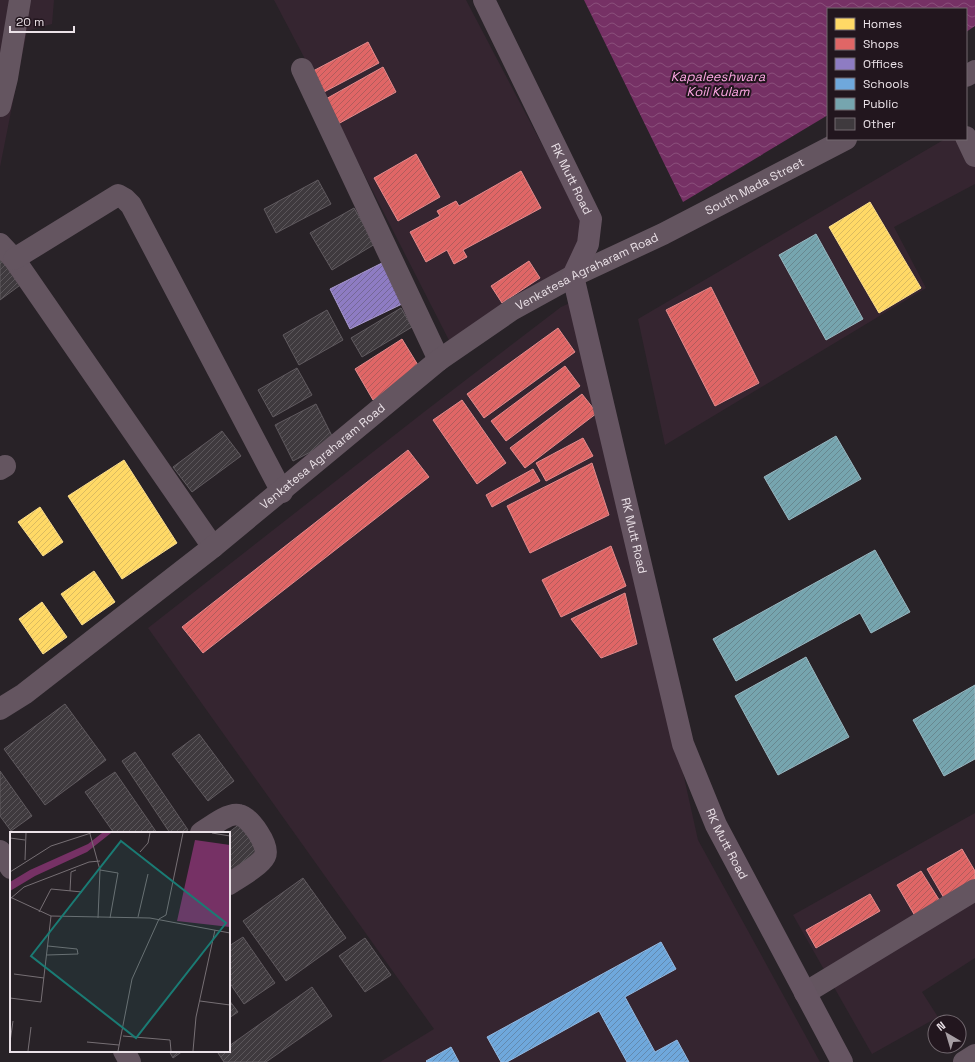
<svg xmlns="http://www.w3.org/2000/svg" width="975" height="1062" font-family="'Space Grotesk',sans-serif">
  <defs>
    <pattern id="water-waves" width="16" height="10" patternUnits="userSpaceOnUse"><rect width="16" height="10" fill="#763165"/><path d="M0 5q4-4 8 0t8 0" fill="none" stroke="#8a4f7b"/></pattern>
    <pattern id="homes-hatch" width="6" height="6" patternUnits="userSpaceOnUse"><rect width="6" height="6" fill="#ffd966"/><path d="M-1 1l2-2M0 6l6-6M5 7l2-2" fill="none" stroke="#dabb60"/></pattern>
    <pattern id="shops-hatch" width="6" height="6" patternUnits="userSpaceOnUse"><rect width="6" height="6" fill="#e06666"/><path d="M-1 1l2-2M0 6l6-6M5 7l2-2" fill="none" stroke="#b25c5c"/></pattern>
    <pattern id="offices-hatch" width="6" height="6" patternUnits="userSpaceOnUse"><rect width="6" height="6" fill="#8e7cc3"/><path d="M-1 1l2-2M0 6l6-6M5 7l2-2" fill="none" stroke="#756897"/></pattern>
    <pattern id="schools-hatch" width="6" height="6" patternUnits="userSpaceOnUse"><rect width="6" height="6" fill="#6fa8dc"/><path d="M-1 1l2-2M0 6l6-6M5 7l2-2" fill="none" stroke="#638aaf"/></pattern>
    <pattern id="public-hatch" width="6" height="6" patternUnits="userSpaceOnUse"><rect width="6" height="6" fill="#76a5af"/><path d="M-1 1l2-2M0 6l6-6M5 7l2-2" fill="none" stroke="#688890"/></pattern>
    <pattern id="building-hatch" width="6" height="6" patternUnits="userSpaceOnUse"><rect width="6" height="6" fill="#3f3a3e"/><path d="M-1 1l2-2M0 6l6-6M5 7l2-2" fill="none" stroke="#5b565a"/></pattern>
  </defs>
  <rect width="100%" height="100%" fill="#282227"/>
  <path fill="#352530" d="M0 0H54L52 24 27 31 0 167Z
    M274 0H466L579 215 585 241 580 269 455 352 315 78Z
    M945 139H966L975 155V184L894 227 926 288 665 445 638 319Z
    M574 301 589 350 698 840 820 1062H380L434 1029 148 628 424 412 561 307Z
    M975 813V958L922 992 938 1017 872 1054 793 915Z"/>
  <path fill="url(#water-waves)" d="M584 0H975V26L966 32V9H828V115L683 202Z"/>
  <path fill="url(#homes-hatch)" stroke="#f9dc8d" d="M870 202 921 288 879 313 829 227Z
    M124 460 177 543 122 579 68 496Z
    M40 507 63 542 43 556 18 522Z
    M94 571 115 602 82 625 61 594Z
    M42 602 67 637 43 654 19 619Z"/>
  <path fill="url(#shops-hatch)" stroke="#e38b8d" d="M368 42 379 63 324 92 313 71Z
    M383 67 396 92 338 124 324 100Z
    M416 154 440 197 398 221 374 178Z
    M521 171 541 208 463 250 467 257 454 264 447 250 426 262 410 232 440 216 437 211 456 201 459 206Z
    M529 261 540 278 502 303 491 286Z
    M711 287 759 383 715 406 666 310Z
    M558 328 575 352 484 418 467 394Z
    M402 339 421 370 373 400 355 369Z
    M565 366 580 386 506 441 491 421Z
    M582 394 597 413 525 468 510 448Z
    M462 400 506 463 477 484 433 420Z
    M583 438 593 456 546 481 536 463Z
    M408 450 429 477 203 653 182 627Z
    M592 463 609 515 530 553 507 506Z
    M533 469 540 481 492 507 486 495Z
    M611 546 626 586 561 617 542 580Z
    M625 593 637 644 601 658 571 619Z
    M962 849 975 871V890L948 905 927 869Z
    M921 871 943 906 918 921 897 885Z
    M870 894 880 911 816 948 806 930Z"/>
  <path fill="url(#offices-hatch)" stroke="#aa9bce" d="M382 263 402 304 350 329 330 289Z"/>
  <path fill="url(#schools-hatch)" stroke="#94b9e0" d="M661 942 676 969 625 997 655 1052 677 1040 689 1062H627L599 1011 507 1062H501L487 1037Z
    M451 1047 459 1062H427L426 1061Z"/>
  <path fill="url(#public-hatch)" stroke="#99b7c0" d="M816 234 863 319 826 340 779 255Z
    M836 436 861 479 789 520 764 477Z
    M875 550 910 612 871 633 860 613 736 681 713 639Z
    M806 657 849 737 778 775 735 696Z
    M975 685V759L944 776 913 720Z"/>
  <path fill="url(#building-hatch)" stroke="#605a5f" d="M318 180 331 204 276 233 264 209Z
    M354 208 375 244 332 270 310 233Z
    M0 250 23 283 0 300Z
    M401 308 412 327 362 357 351 338Z
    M327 310 343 340 299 365 283 335Z
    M297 368 312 395 273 417 258 390Z
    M316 404 334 440 293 461 275 425Z
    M222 431 241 456 192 492 173 467Z
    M65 704 106 760 45 805 4 749Z
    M199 734 234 781 208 801 172 754Z
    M135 752 188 830 183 833H170L122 761Z
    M0 771 32 816 11 831 0 816Z
    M115 772 157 833H114L85 792Z
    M241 823 261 849 229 872V833H228Z
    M303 878 346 938 286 981 243 921Z
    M243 937 275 983 244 1004 229 982V946Z
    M365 938 391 975 365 992 339 956Z
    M312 987 332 1016 266 1062H224L218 1053 221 1051H229V1046Z
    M229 1000 238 1012 229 1018Z
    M169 1051H183L173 1058Z"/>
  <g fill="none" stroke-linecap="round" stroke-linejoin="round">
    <g stroke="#645560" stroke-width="22">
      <path d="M302 69 439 360"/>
      <path d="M966 76 975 71"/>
      <path d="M0 106 7 78 20 0"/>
      <path d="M966 137 975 156"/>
      <path d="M0 244 14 259 213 547"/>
      <path d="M14 259 118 195 125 199 131 205 282 492"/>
      <path d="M0 469 5 466"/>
      <path id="s1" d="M0 709 24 694 213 547 439 360 513 309 573 276 663 234 846 139"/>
      <path d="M201 833C210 827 229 812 239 815 250 817 270 846 265 856 260 866 238 878 229 884"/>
      <path d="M0 851 11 868"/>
      <path d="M805 993 975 890"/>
      <path d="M124 1051 130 1062"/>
      <path d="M964 1062 975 1055"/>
    </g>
    <path stroke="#665562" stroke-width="22" id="s2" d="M484 0 591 219 588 244 573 276 683 744 716 825 842 1062"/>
  </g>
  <g text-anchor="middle" stroke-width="4" stroke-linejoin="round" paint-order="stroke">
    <g font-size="12" fill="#ebe2e8" stroke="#22161e">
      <text dy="4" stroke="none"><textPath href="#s2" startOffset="199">RK Mutt Road</textPath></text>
      <text dy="4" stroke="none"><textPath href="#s1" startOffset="922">South Mada Street</textPath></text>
      <text dy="4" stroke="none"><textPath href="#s1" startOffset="734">Venkatesa Agraharam Road</textPath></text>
      <text dy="4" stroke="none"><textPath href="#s1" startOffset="410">Venkatesa Agraharam Road</textPath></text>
      <text dy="4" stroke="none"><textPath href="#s2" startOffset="571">RK Mutt Road</textPath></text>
      <text dy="4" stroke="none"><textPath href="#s2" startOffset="894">RK Mutt Road</textPath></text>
    </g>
    <g font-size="13" font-style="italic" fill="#fda7e3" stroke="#22161e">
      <text x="718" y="81">Kapaleeshwara<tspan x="718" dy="15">Koil Kulam</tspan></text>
    </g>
  </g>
  <g transform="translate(10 832)">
    <rect width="220" height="220" fill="#282227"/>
    <path d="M92 1H101L77 20 25 44 0 59V50L20 38 78 12ZM185 8 220 13V95L167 89Z" fill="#763165"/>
    <path fill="none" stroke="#766f74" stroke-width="1" d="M202 1 220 4M80 2 90 38 88 86M0 6 15 8M130 20 138 11 140 1M15 28 16 1M90 38 108 41 100 86M0 40 41 14 81 1M60 59 61 40 66 38M0 65 41 84 140 86 220 101M0 67 14 55 79 30 90 29M29 80 41 57 72 60M128 85 138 42M37 123 68 122 67 117 38 114M4 142 34 146M0 166 31 170 41 84M190 169 220 173M113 204 160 208 161 219M0 210 3 189M77 210 109 213M18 219 21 195M108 219 122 147 149 87 156 83 173 1M183 219 186 185 205 98"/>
    <path fill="#1a7b74" fill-opacity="0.15" stroke="#1a7b74" stroke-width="2" d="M111 9 216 91 126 206 21 124Z"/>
    <rect width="220" height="220" fill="none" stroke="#ebe2e8" stroke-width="2"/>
  </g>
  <rect x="827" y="8" width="140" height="132" fill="#22161e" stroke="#72686f"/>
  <rect x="835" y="18" width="20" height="12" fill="#ffd966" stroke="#72686f"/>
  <text x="863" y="28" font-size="12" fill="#ebe2e8">Homes</text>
  <rect x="835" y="38" width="20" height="12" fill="#e06666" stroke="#72686f"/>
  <text x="863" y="48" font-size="12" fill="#ebe2e8">Shops</text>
  <rect x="835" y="58" width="20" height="12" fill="#8e7cc3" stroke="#72686f"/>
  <text x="863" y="68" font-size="12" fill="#ebe2e8">Offices</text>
  <rect x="835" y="78" width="20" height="12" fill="#6fa8dc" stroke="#72686f"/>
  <text x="863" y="88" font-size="12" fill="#ebe2e8">Schools</text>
  <rect x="835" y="98" width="20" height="12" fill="#76a5af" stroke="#72686f"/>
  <text x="863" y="108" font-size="12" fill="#ebe2e8">Public</text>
  <rect x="835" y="118" width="20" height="12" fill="#3f3a3e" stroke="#72686f"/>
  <text x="863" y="128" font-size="12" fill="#ebe2e8">Other</text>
  <g transform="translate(947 1034) rotate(322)"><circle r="19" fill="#22161e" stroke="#72686f"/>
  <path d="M0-3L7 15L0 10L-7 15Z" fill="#a79fa4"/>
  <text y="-6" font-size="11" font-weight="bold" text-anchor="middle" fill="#ebe2e8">N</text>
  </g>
  <path d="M10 26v6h64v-6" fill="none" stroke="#ebe2e8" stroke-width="2"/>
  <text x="16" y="26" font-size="12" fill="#ebe2e8" stroke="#22161e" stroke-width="3" paint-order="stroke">20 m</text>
</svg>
